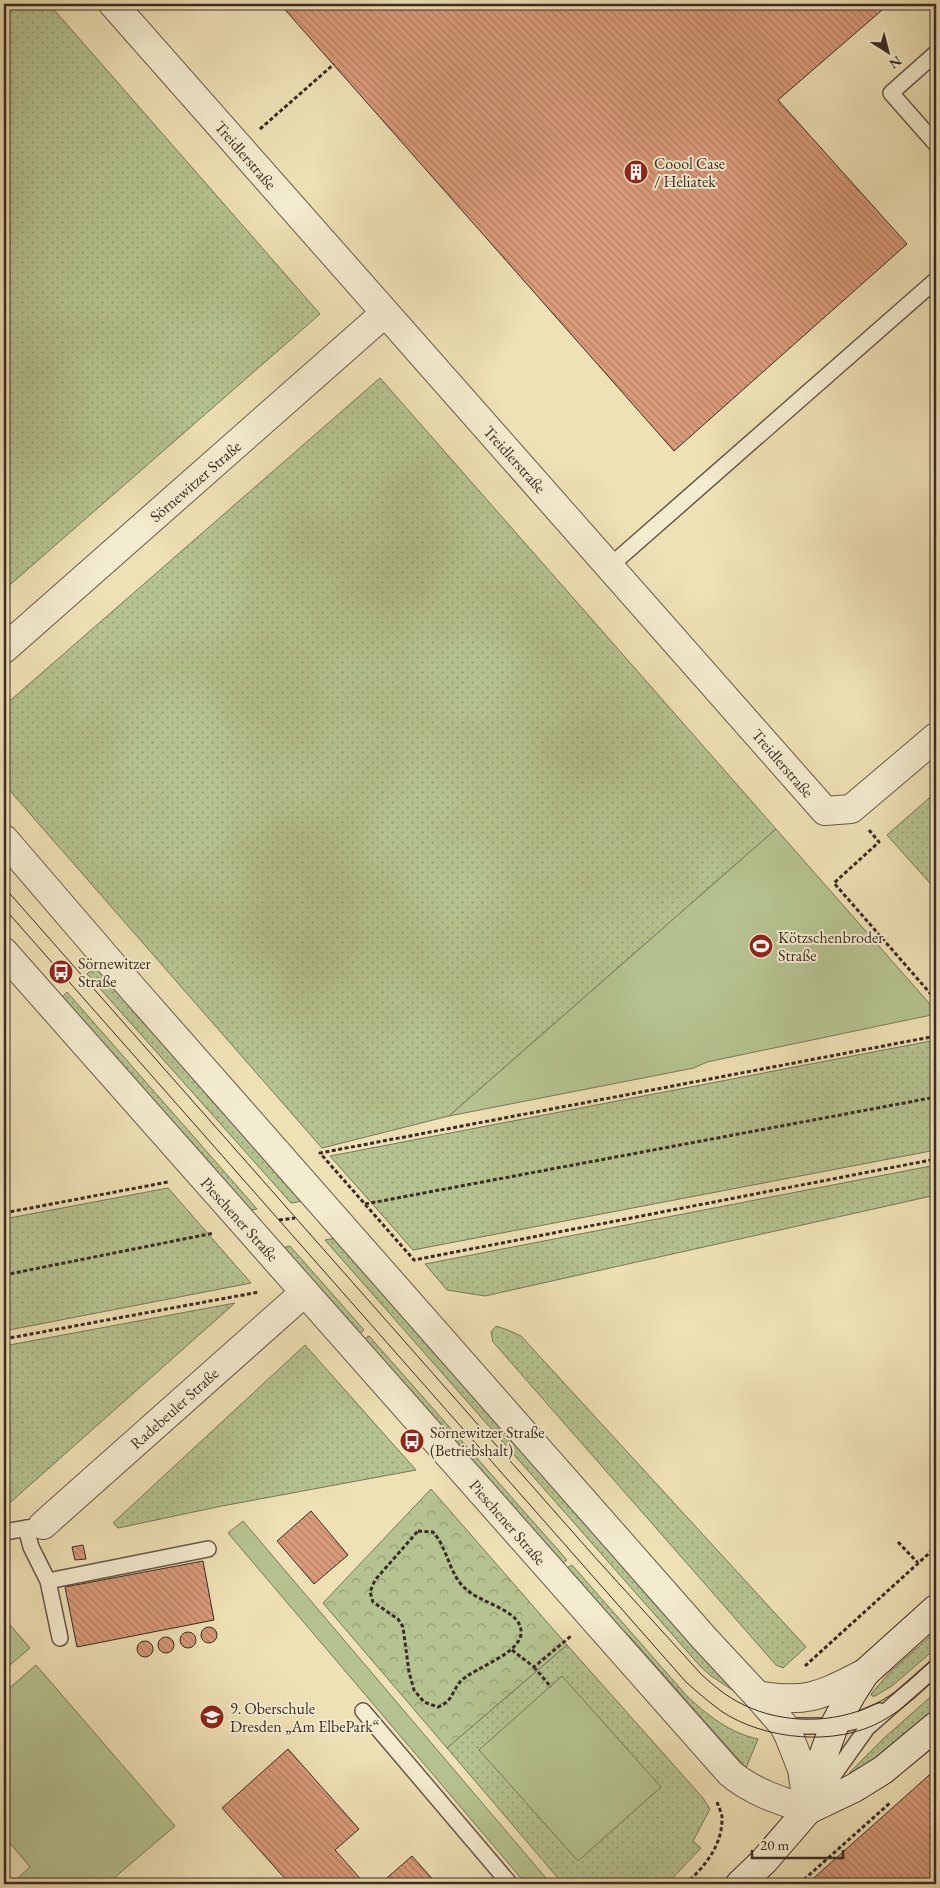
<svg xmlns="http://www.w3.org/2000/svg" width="940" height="1888" font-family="'EB Garamond',serif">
  <defs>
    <pattern id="grass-dots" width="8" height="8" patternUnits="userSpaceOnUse" patternTransform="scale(1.25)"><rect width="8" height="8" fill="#b5c390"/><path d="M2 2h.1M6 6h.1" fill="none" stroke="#949f75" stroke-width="1.8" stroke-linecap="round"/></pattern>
    <pattern id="forest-crowns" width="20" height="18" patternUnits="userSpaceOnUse" patternTransform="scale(1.25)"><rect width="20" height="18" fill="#b5c390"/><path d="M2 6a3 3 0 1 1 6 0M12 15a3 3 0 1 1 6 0" fill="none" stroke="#949f75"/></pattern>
    <pattern id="building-back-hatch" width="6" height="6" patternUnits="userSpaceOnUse" patternTransform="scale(1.25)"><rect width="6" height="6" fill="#da9b7a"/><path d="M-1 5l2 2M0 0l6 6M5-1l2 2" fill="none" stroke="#b27f64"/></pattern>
  </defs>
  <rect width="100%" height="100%" fill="#eee1b5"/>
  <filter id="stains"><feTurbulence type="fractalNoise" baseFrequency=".004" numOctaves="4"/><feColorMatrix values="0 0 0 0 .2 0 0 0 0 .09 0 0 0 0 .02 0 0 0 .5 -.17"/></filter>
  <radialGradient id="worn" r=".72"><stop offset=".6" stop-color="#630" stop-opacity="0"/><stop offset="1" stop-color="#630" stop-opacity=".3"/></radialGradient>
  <path fill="url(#grass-dots)" stroke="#78775a" d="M4 4H49L320 314 4 590Z
    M380 378 776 829 449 1116 322 1148 4 784V706Z
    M936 792V890L887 835Z
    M96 966 303 1201 291 1203 87 974Z
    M67 992 257 1209 244 1211 59 1000Z
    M936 1040V1150L413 1250 330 1156Z
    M936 1165V1195L485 1296 447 1290 425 1264Z
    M168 1188 251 1283 4 1331V1219Z
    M336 1238 740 1695 711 1676 700 1666 325 1240Z
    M290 1246 364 1330 360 1334 364 1339 369 1336 567 1560 563 1563 567 1568 572 1565 687 1696C707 1715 730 1733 758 1739L746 1768 632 1639 600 1609 279 1249Z
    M235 1303 4 1508V1346Z
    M496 1326 508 1330 521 1336 806 1647 783 1668 776 1665 493 1342 491 1332Z
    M305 1345 416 1470 222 1506 118 1528 113 1523Z
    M936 1631V1648L892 1686 875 1696H872L871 1694 890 1672Z
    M567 1645 703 1798 710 1809 693 1841 701 1848 667 1884H563L447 1748Z
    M936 1692V1709L874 1764 850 1776V1772L883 1739Z"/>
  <path fill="url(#forest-crowns)" stroke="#78775a" d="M431 1489 567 1645 447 1748 323 1603Z"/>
  <path fill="#b5c390" stroke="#78775a" d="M776 829 936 1011V1014L707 1062 694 1068 449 1116Z
    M243 1521 551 1884H526L228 1533Z
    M4 1618 30 1648 4 1670Z
    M36 1665 175 1826 107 1884H11L30 1867 4 1836V1693Z
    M562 1676 661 1787 578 1861 479 1750Z"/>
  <path fill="url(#building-back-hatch)" stroke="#3b2b25" d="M280 4H889L778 100 907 244 674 451Z
    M311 1511 348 1555 314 1584 277 1541Z
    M83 1545 86 1559 75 1560 72 1547Z
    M203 1561 214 1620 77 1647 65 1587Z
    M201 1635a8 8 0 1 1 16 0a8 8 0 1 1-16 0Z
    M180 1640a8 8 0 1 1 16 0a8 8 0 1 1-16 0Z
    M158 1645a8 8 0 1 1 16 0a8 8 0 1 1-16 0Z
    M137 1649a8 8 0 1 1 16 0a8 8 0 1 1-16 0Z
    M288 1749 359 1829 335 1850 365 1884H285L288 1882 222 1808Z
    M936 1769V1884H807Z
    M412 1856 437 1884H380Z"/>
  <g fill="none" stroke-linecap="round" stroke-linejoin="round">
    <defs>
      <path id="lane" d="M936 53 891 93 936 144
        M610 566 936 280
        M26 1528 31 1547 48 1581 60 1638
        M4 1532 34 1527
        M48 1581 208 1549
        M363 1711 510 1884
        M784 1726H834L856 1721 880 1711
        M818 1797 867 1728 936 1667"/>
      <path id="street" d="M113 4 825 811 851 809 936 737
        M4 649 385 313
        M4 839 133 989 704 1638 757 1695 784 1726 789 1736 802 1769 808 1810C781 1801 752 1792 730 1773L4 952
        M43 1525 305 1292
        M757 1695C808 1704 821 1695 865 1673"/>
      <path id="secondary" d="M808 1810 817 1773 834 1726 851 1695 865 1673 936 1609
        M740 1884 764 1861 808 1810 854 1788 883 1770 936 1726"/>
    </defs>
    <use href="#lane" stroke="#685849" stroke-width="18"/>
    <use href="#street" stroke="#685849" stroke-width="30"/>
    <use href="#secondary" stroke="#3b2b25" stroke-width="30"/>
    <path stroke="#3b2b25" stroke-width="3" stroke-dasharray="4 2.5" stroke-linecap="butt" d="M260 129 334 64
      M869 830 879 842 834 883 936 1000
      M936 1036 320 1153 414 1260 936 1159
      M365 1204 936 1097
      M4 1213 168 1182
      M279 1220 295 1218
      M4 1275 214 1233
      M4 1339 259 1292
      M418 1531 433 1532C448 1548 449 1576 467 1590 480 1602 514 1609 520 1626 530 1652 473 1667 460 1682 451 1693 453 1701 438 1707L424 1702 414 1690 409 1672 403 1627 398 1619 373 1602 370 1592 375 1580Z
      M898 1542 918 1563
      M931 1552 936 1557
      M512 1650 534 1667 571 1636
      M805 1666 936 1547
      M534 1667 551 1687
      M685 1884C704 1868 721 1847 722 1821 723 1815 719 1808 717 1802
      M799 1884 891 1802"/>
    <use href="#lane" stroke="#f4eccf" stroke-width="15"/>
    <use href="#street" stroke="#f4eccf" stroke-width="28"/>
    <use href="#secondary" stroke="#f4eccf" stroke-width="28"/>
    <path stroke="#3b2b25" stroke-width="1" d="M4 887 593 1555 701 1674C714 1686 727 1697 744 1705 783 1724 834 1724 873 1705 897 1694 917 1674 936 1656
      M4 908 686 1682C697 1692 709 1702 721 1711 764 1740 836 1747 882 1721 902 1710 920 1694 936 1678"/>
  </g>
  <defs>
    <symbol id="building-disc" viewBox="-11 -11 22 22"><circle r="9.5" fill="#8f2418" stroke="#f4eccf"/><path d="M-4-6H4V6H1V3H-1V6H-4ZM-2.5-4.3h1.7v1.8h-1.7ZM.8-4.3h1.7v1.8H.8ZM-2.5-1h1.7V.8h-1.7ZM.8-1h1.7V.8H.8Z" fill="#fff"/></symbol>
    <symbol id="stadium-disc" viewBox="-11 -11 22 22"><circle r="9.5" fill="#8f2418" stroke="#f4eccf"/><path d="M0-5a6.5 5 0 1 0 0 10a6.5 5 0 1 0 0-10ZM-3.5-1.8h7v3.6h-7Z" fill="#fff"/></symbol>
    <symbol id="bus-disc" viewBox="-11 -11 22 22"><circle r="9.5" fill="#8f2418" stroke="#f4eccf"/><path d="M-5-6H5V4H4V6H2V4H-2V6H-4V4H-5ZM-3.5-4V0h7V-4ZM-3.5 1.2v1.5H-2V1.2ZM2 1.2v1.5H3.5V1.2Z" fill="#fff"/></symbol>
    <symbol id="school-disc" viewBox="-11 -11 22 22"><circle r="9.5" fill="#8f2418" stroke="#f4eccf"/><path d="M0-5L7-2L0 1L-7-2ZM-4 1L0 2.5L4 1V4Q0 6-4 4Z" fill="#fff"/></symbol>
  </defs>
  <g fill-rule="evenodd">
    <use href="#building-disc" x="622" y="158" width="28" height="28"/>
    <use href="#stadium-disc" x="747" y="932" width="28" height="28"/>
    <use href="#bus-disc" x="47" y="958" width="28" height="28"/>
    <use href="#bus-disc" x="398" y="1427" width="28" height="28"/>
    <use href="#school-disc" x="198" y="1703" width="28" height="28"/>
  </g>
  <g text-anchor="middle" stroke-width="4" stroke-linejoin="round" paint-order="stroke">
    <g font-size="16" fill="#3b2b25" stroke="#f4eccf">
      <text transform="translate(246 155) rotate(49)" y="6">Treidlerstraße</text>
      <text transform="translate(515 459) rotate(48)" y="6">Treidlerstraße</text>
      <text transform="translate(195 481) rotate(-41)" y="6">Sörnewitzer Straße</text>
      <text transform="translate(783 763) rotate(49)" y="6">Treidlerstraße</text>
      <text transform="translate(240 1219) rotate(48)" y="6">Pieschener Straße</text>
      <text transform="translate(174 1408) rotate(-42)" y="6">Radebeuler Straße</text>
      <text transform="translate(508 1522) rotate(49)" y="6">Pieschener Straße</text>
    </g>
    <g font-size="16" fill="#3b2b25" stroke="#f4eccf" text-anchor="start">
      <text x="654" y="169">Coool Case<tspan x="654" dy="18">/ Heliatek</tspan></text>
      <text x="778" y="943">Kötzschenbroder<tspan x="778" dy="18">Straße</tspan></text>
      <text x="78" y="969">Sörnewitzer<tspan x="78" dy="18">Straße</tspan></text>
      <text x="430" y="1438">Sörnewitzer Straße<tspan x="430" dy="18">(Betriebshalt)</tspan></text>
      <text x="230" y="1714">9. Oberschule<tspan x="230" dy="18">Dresden „Am ElbePark“</tspan></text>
    </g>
  </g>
  <rect width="940" height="1888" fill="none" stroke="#eee1b5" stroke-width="20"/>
  <rect x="5" y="5" width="930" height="1878" fill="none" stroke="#3b2b25" stroke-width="2.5"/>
  <rect x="10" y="10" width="920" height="1868" fill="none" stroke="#3b2b25"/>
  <g transform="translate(888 52) rotate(144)" stroke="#f4eccf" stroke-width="4" paint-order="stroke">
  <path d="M0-4L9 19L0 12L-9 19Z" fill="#3b2b25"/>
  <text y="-8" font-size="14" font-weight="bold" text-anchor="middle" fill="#3b2b25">N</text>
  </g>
  <path d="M752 1850v8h91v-8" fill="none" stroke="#3b2b25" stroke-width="2.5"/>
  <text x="760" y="1850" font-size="15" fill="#3b2b25" stroke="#f4eccf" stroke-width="4" paint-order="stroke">20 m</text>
  <rect width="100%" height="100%" filter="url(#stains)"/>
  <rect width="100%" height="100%" fill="url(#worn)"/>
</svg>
